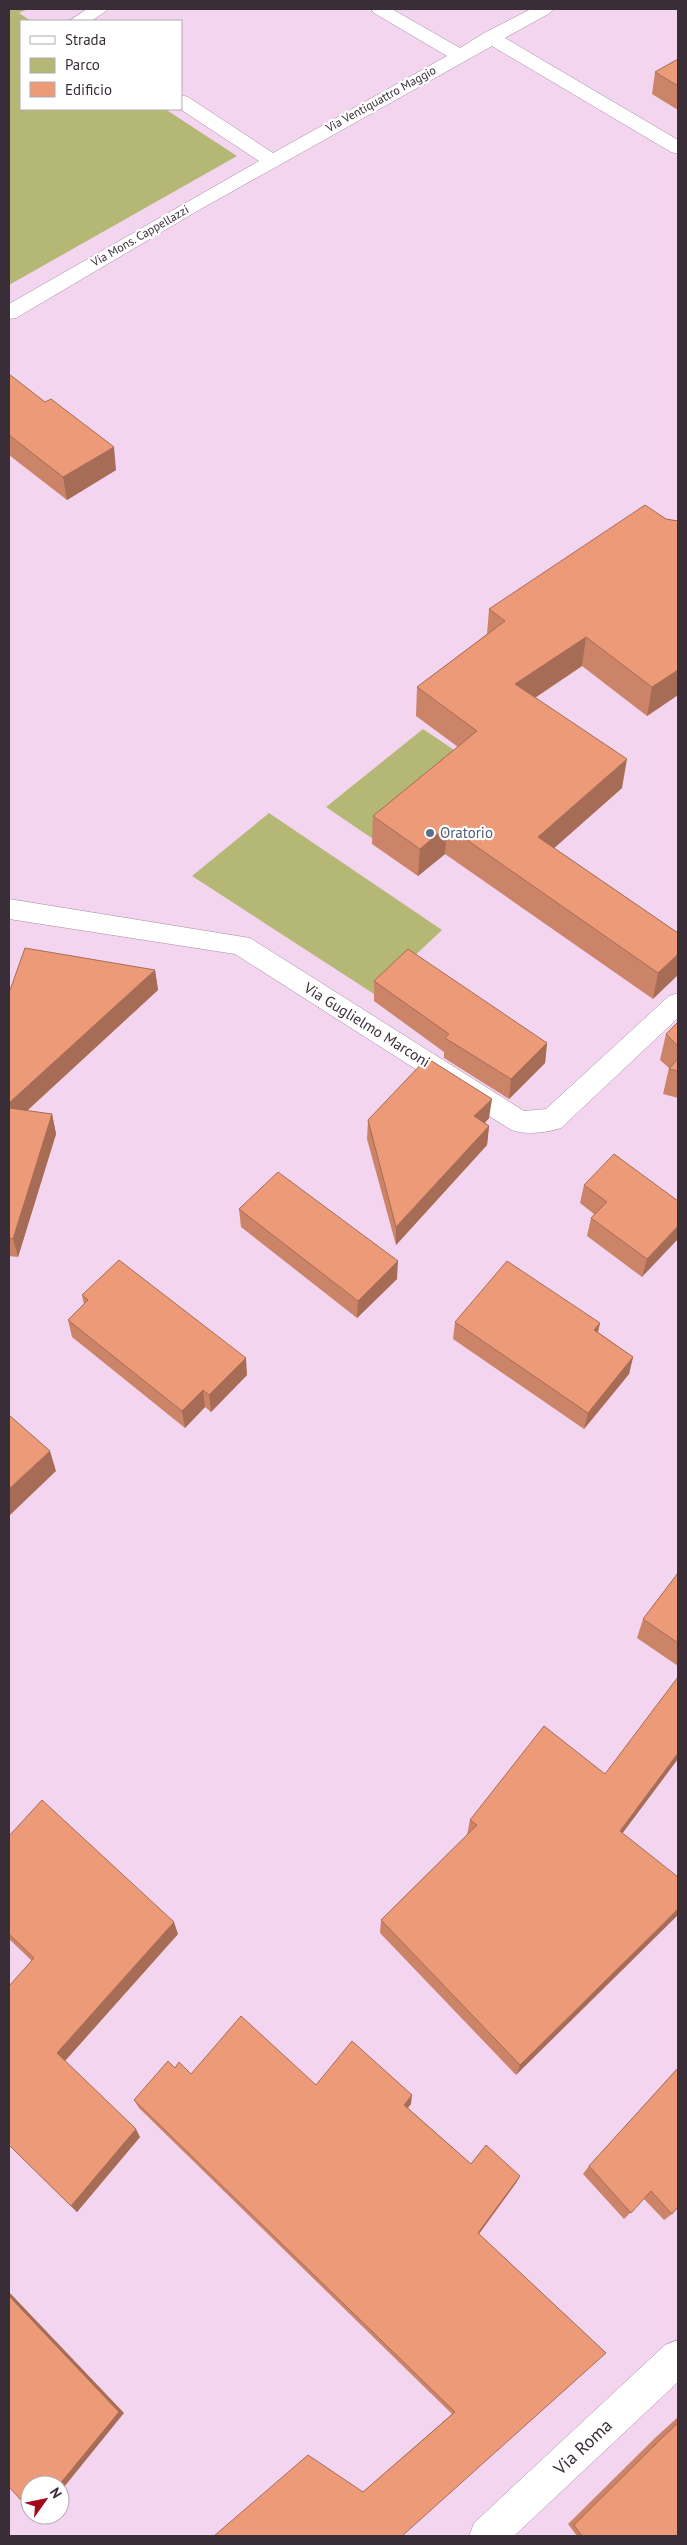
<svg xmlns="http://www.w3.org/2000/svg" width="687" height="2545" font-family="'PT Sans',sans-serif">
  <rect width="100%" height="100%" fill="#f4d5f0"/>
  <path fill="#b4b874" d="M9 9H28L19 13 31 21H21V109H165L237 156 9 285Z
    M423 729 469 760 373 839 326 807Z
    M269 813 442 930 374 994 192 876Z"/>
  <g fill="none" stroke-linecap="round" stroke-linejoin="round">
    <defs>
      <path id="minor" d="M87 9H109L91 21H69Z
        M371 9H392L460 48 484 33 531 9H553L550 13 505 38 678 140V154L671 152 492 46 199 210 16 318 9 319V304L259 161 180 109 181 95 188 97 273 153 447 56 374 13Z
        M9 899 250 938 524 1111 546 1109 669 996 678 993V1018L561 1128C546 1133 526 1135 511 1130L235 954 9 919Z"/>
      <path id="major" d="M678 2340V2382L514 2536H469L474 2523 665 2345Z"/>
    </defs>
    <use href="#minor" stroke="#a78aa3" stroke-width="1"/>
    <use href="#major" stroke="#a78aa3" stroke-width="1"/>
    <use href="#minor" fill="#fff" fill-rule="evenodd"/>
    <use href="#major" fill="#fff" fill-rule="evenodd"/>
  </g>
  <path fill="#cc8468" d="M678 59V110L652 94 655 72Z
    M9 374 116 470 67 500 9 455Z
    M666 519 678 521V695L647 716 582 666 535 698 622 788 554 848 678 933 653 999 445 854 418 876 372 844 373 816 458 747 416 716 417 687 487 634 489 609Z
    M155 970 158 990 27 1111 52 1114 56 1134 18 1257 9 1256V993Z
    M374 981 547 1043 545 1063 509 1099 444 1058V1052L374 1001Z
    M678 1022V1098L663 1094 669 1068 660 1060 666 1034Z
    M489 1118 485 1123 489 1126 487 1145 396 1245 367 1139 368 1120Z
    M584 1185 678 1201 642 1277 587 1236 591 1218 594 1214 580 1203Z
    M239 1209 397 1279 357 1318 241 1227Z
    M82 1295 247 1375 211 1412 205 1407 185 1428 72 1337 68 1320 84 1305Z
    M455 1322 600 1323 598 1332 633 1357 629 1374 584 1429 453 1339Z
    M678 1573V1666L637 1638 643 1619Z
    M470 1820 623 1833 516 2075 380 1933 381 1920 467 1835Z
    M9 1836 178 1934 65 2061 140 2137 77 2212 9 2145 31 1960 9 1939Z
    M175 2068 191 2074 316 2085 411 2104 408 2108 471 2164 520 2176 516 2183 479 2234 606 2353 363 2492 452 2414 139 2108 134 2100Z
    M678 2068 672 2214 664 2220 644 2199 624 2219 583 2174 589 2166Z
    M678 2417V2536H577L568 2524 656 2437Z"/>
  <path fill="#a66c55" d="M114 447 116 470 67 500 63 477Z
    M586 637 582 666 512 713 515 684Z
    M678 670V695L647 716 652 687Z
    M627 759 622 788 535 865 538 837Z
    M447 826 445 854 418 876 420 849Z
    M678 954V975L653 999 658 973Z
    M155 970 158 990 9 1127V1103Z
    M547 1043 545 1063 509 1099 511 1079Z
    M492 1099 489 1118 472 1136 474 1116Z
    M52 1114 56 1134 18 1257 13 1239Z
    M489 1126 487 1145 396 1245V1227Z
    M678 1226V1239L642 1277 647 1259Z
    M398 1261 397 1279 357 1318 358 1301Z
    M600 1323 596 1340 594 1330Z
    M633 1357 629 1374 584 1429 588 1413Z
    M246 1358 247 1375 211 1412 209 1395Z
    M203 1390 205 1407 185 1428 182 1411Z
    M50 1451 56 1471 9 1516V1489Z
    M678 1753V1759L613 1846 620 1831Z
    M678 1909V1915L516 2075 520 2065Z
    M174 1922 178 1934 63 2063 57 2053Z
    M412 2095 411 2104 403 2113 404 2105Z
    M136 2129 140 2137 77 2212 71 2206Z
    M520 2176 516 2183 475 2239 478 2233Z
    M9 2292 124 2413 60 2492V2485H59L9 2296Z"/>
  <path fill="#ed9a79" stroke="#a66c55" d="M678 59V86L655 72Z
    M9 374 45 402 51 399 114 447 63 477 9 435Z
    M645 505 666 519 678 521V670L652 687 586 637 515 684 627 759 538 837 678 933V954L658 973 447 826 420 849 373 816 477 731 417 687 505 621 489 609Z
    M25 948 155 970 9 1103V993Z
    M408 949 547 1043 511 1079 445 1038 449 1034 374 981Z
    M678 1022V1046L666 1034Z
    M427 1058 492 1099 474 1116 489 1126 396 1227 368 1120Z
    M678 1058V1071L669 1069Z
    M9 1108 52 1114 13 1239 9 1238Z
    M614 1154 678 1201V1226L647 1259 591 1218 607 1202 584 1185Z
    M278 1172 398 1261 358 1301 239 1209Z
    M119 1260 246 1358 209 1395 203 1390 182 1411 68 1320 88 1300 82 1295Z
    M507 1261 600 1323 594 1330 633 1357 588 1413 455 1322Z
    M9 1415 50 1451 9 1489Z
    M678 1573V1643L643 1619Z
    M678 1677V1753L620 1831 678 1877V1909L520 2065 381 1920 477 1825 470 1820 544 1726 605 1774Z
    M42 1800 174 1922 57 2053 136 2129 71 2206 9 2145V1986L34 1958 9 1934V1836Z
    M241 2016 316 2085 352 2041 412 2095 404 2105 471 2164 486 2145 520 2176 478 2233 606 2353 402 2536H214L308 2455 363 2492 455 2412 134 2100 168 2061 175 2068 179 2062 191 2074Z
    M678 2068V2207L672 2214 651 2191 631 2213 589 2166Z
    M9 2296 119 2412 59 2485H30V2510L9 2487Z
    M678 2423V2536H582L574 2525 664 2436Z"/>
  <circle fill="#5c6f8a" stroke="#fff" stroke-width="2" cx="430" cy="833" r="5"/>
  <g text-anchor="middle" stroke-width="4.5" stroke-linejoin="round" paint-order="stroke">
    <g font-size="12" fill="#392d38" stroke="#fff">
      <text transform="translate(381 99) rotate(-29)" y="4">Via Ventiquattro Maggio</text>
      <text transform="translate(140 236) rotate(-30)" y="4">Via Mons. Cappellazzi</text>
    </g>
    <g font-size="15" fill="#4e5e75" stroke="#fff" text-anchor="start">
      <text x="440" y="838">Oratorio</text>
    </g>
    <g font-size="15" fill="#392d38" stroke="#fff">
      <text transform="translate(367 1025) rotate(32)" y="5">Via Guglielmo Marconi</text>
    </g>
    <g font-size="18" fill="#392d38" stroke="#fff">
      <text transform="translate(583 2447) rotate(-43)" y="6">Via Roma</text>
    </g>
  </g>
  <rect width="687" height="2545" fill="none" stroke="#392d38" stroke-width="20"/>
  <rect x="20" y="20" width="162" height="90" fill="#ffffff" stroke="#b0abaf"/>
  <rect x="30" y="36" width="25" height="8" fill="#ffffff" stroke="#b0abaf"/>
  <text x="65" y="45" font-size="15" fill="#392d38">Strada</text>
  <rect x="30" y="58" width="25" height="15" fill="#b4b874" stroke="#b0abaf"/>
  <text x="65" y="70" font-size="15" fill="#392d38">Parco</text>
  <rect x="30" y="82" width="25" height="15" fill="#ed9a79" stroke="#b0abaf"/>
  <text x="65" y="95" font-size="15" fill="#392d38">Edificio</text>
  <g transform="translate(45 2500) rotate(57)"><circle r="24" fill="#ffffff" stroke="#b0abaf"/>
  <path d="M0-4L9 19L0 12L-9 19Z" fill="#a3081c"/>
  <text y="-8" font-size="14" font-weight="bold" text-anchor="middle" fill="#392d38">N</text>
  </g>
</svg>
